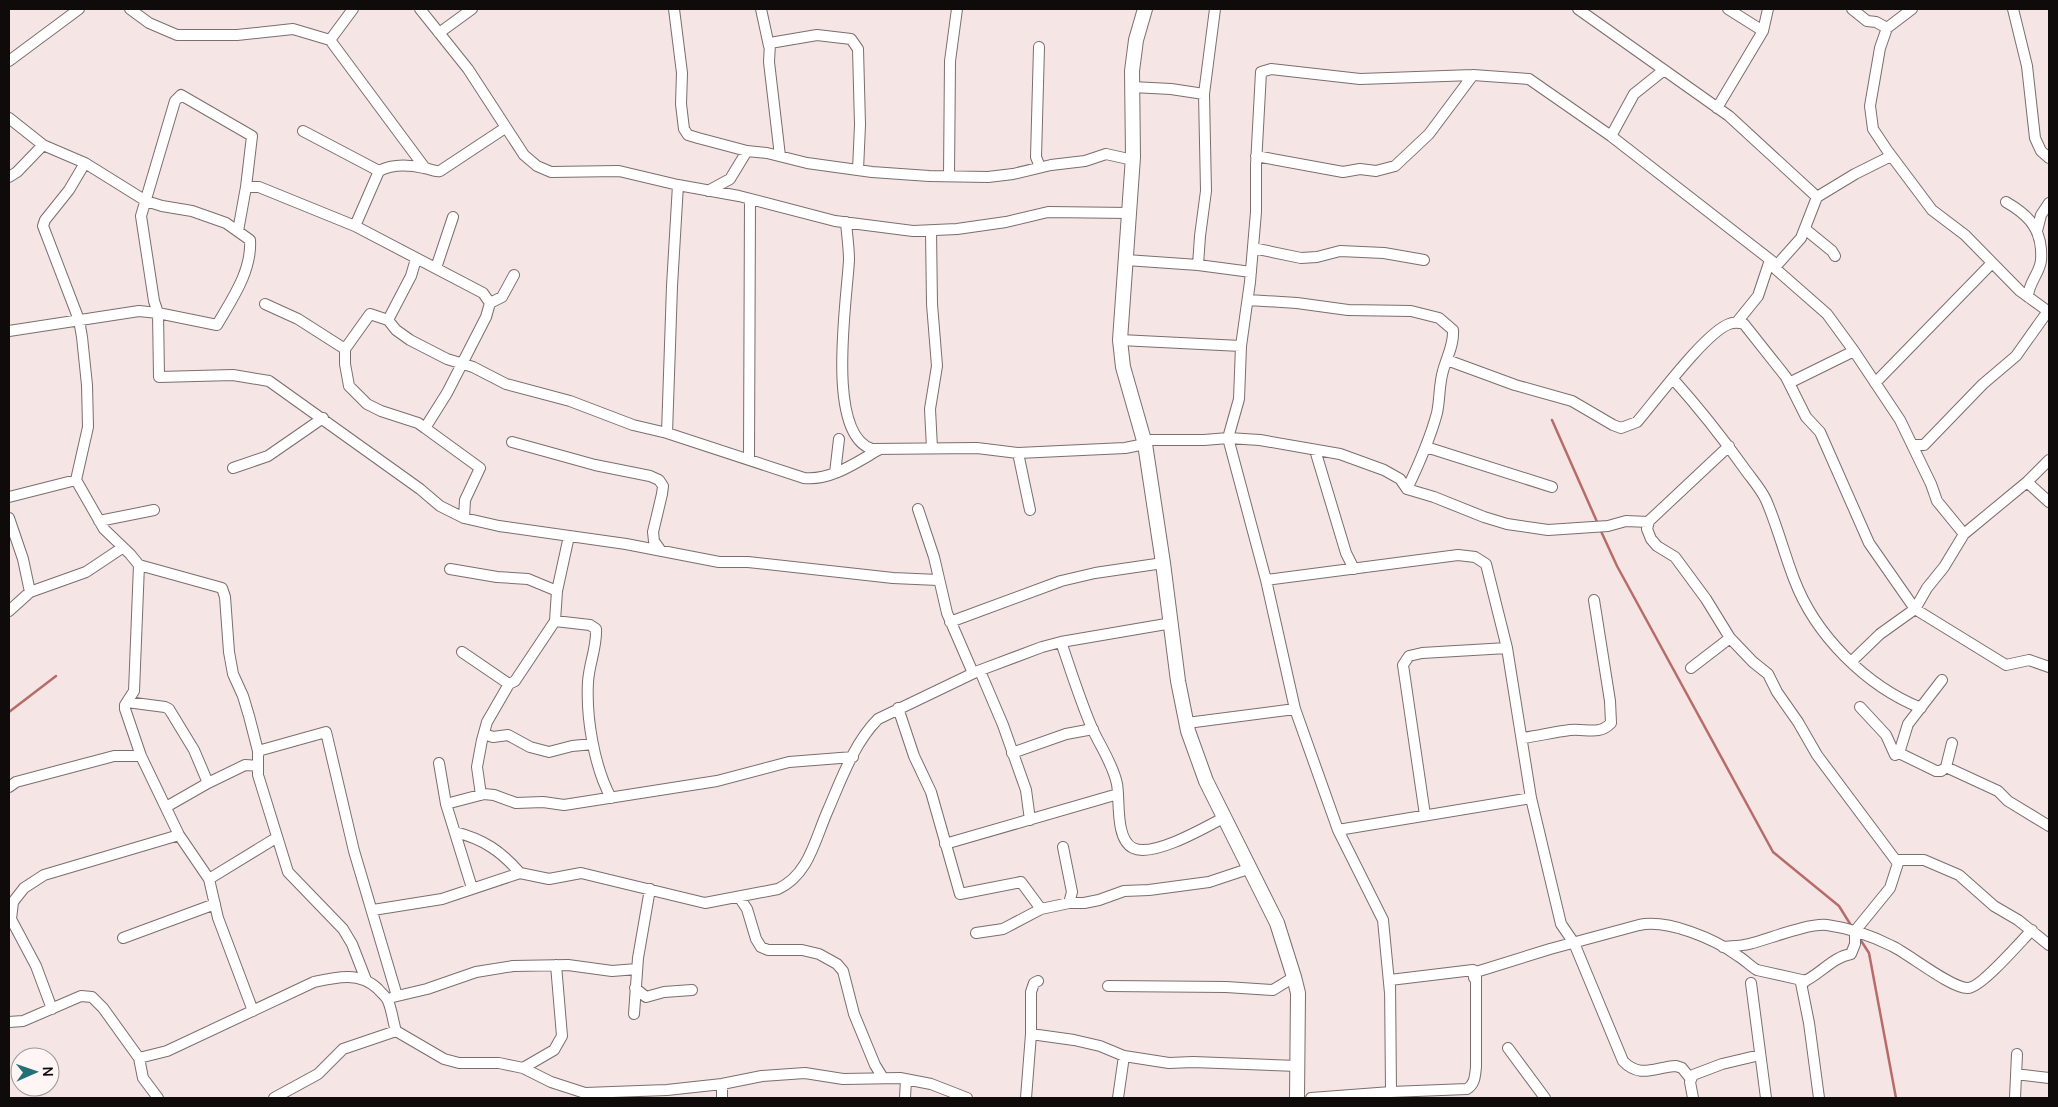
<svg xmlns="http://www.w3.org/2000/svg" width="2058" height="1107" font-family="Manrope,sans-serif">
  <rect width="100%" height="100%" fill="#f5e6e5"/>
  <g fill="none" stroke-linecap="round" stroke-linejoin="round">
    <path stroke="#b76c69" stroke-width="2.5" d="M1552 420 1598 524
      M1600 529 1617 566 1773 852 1839 906 1852 927
      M9 712 56 676
      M1858 936 1869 953 1896 1098"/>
    <defs>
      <path id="street" d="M130 9 149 23 177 35H237L293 29 330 40 425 168
        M420 9 468 69 524 155 537 166 551 172 619 171 678 185 739 196 835 221 913 231 957 229 1006 222 1048 212 1129 213
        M674 9 682 73 681 104 684 129 688 135 698 138 747 151 767 153 807 163 872 172 929 176 988 177 1013 174 1051 165 1085 161 1106 154 1133 160
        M761 9 769 46
        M1578 9 1729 116 1817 197
        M1728 9 1763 31
        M1852 9 1867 21 1876 22 1887 28
        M1912 9 1887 28 1880 48 1870 106 1873 129 1887 150 1932 210 1965 235 2020 291 2049 312
        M2013 9 2027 66 2035 138 2041 151 2049 158
        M439 33 472 9
        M330 40 353 9
        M1039 47 1036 157 1040 167
        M9 61 79 9
        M1132 87 1171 89 1204 94
        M1717 108 1763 31 1768 9
        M9 118 43 145 85 163 146 201 162 206 192 211 226 223 250 240C252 271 232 299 217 325L158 313 159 377 233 375 269 381 420 489 440 506 464 518 499 526 626 544 719 562H748L893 578 938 580
        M303 131 379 171
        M1611 136 1634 94 1664 70
        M780 156 769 62 770 43 817 35 851 39 858 49 860 125 858 170
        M1256 156 1343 172 1360 169 1376 171 1395 166 1429 134 1473 75
        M85 163 69 190 45 220 43 226 79 320 82 337 87 385 88 427 76 480 104 529 130 554 139 565 134 691 125 705V709L141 756 179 835 209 879 218 918 253 1011
        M949 175 950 61 957 9
        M9 177 17 172 43 145
        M708 191 730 179 747 151
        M2006 202C2025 213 2039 225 2041 249 2041 254 2042 260 2040 265 2037 276 2028 285 2028 297
        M846 222C847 235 849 248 849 260 847 300 825 434 872 449L977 448 1018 453 1125 448 1145 444
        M355 226 379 171C392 164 410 165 424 168 431 169 434 172 440 171L505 128
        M1805 229 1832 251 1835 256
        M238 231 246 187H259L355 226 483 293 490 303 486 317 447 393 425 428 480 468 465 500 464 518
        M931 231 932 304 937 366 930 409 932 448
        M2037 231 2041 215 2049 203
        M1253 248 1301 258 1317 257 1340 251 1384 253 1424 260
        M416 259 411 276 388 320 396 330 410 340 447 359 473 367 506 384 570 401 633 425 667 433 804 478C831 481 857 462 880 449
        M1126 260 1198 265 1251 272
        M1770 264 1827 314 1854 351 1900 420 1931 484 1937 501 1964 534
        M1198 265 1200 236 1206 191 1204 94 1215 9
        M436 268 453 217
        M1248 300 1297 303 1348 310 1411 311 1439 318 1453 330C1454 345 1447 356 1443 371 1439 384 1440 399 1437 413 1430 439 1419 464 1407 489
        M490 303 502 297 514 275
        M265 304 298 319 345 349
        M388 320 370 314 345 349V364L349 386 367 404 381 411 418 423 425 428
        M1737 322 1758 296 1769 263 1777 265 1801 238 1817 197 1855 174 1891 156
        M9 331 139 311 158 313 154 301 141 216 175 101 181 95 252 136 246 187
        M1120 340 1241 346
        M1447 360 1515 385 1572 401 1613 425 1621 428 1637 422C1656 400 1705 333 1729 324 1734 322 1738 322 1744 324L1786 377 1806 417 1820 432 1869 543 1915 609 2006 665 2029 660 2049 667
        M1673 379C1699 408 1722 437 1744 468 1751 478 1761 489 1766 500 1777 525 1784 553 1794 579 1815 635 1866 686 1921 708
        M1789 383 1854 351
        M1875 383 1992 263
        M667 433 672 286 678 185
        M1144 440H1204L1228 438 1260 440 1340 454 1384 470 1400 479 1407 489 1434 497 1484 517 1507 524 1548 530 1608 526 1626 521 1648 522
        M512 442 595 465 650 476 659 480 663 486 662 494 653 532 654 541 661 551
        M1912 445H1924L1983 384 2016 356 2048 311
        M1729 446 1649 521 1647 529 1651 539 1657 546 1675 557 1706 599 1730 638 1753 662 1768 674 1777 692 1798 722 1817 755 1897 862
        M1426 447 1552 487
        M1315 450 1346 553 1354 569
        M1018 453 1030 510
        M749 459 750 199
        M233 468 268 456 323 418
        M835 473 839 439
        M2027 482 2049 502
        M9 497 76 480
        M918 509 934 557 947 613 973 673
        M9 518 23 559 30 592
        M99 521 154 510
        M139 565 222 588 225 597 229 652 233 674 243 696 249 716 258 751V775L288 872 343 929 352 944 366 980
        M450 569 497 577 528 579 557 591
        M1266 580 1458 555 1475 557 1486 564 1507 648 1531 798 1561 924 1574 943 1623 1061C1640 1079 1655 1067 1676 1066L1682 1068 1690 1078
        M9 611 30 592 86 572 122 548
        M555 621 590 625 596 629C597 647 589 664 588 682 586 718 594 766 611 798
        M950 622 1061 581 1095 573 1163 563
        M1061 642C1071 671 1080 700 1092 728 1100 746 1113 764 1117 784 1120 800 1115 839 1133 848 1153 858 1206 827 1225 817
        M462 652 509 684
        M1851 662 1880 634 1915 609 1927 588 1944 567 1964 534 2027 482 2049 460
        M1691 668 1730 638
        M980 671 1003 725 1026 790 1030 820
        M127 702 165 707 169 709 194 750 208 783
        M1860 707 1886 735 1895 755 1899 753 1936 771H1941L1946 767 1998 791 2008 801 2049 826
        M898 708 914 756 931 792 960 894 1021 882 1041 909
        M1187 723 1295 709
        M484 734 493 737 508 735 530 747 549 752 572 746 593 744
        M1523 738C1538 736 1554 732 1570 730 1585 728 1599 736 1611 723L1610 701 1594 600
        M258 751 326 732 354 851 397 996
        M1012 753 1066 734 1093 729
        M1899 753 1908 724 1942 680
        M439 763 446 804 472 888
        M1946 767 1952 743
        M9 787 16 782 114 756H141
        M481 795 477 767 482 740 487 722 509 684 515 681 555 621 557 591 569 536
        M446 804 484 794 494 795 516 803 543 802 564 805 717 781 789 762 853 757
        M166 807 208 783 245 765 258 766
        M1425 815 1403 665 1409 656 1422 653 1507 648
        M1338 830 1531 798
        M455 832C483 839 501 851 520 873
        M945 844 1118 794
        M1063 847 1072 892 1069 903
        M209 879 276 838
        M739 897 747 909 756 939 761 947 768 950H802L819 954 837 964 843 971 854 1014 875 1065 883 1078
        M373 910 442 899 520 873 549 879 581 873 705 903 778 889C809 875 815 839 828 810 841 780 854 743 878 719L978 671 1042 647 1061 642 1172 623
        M976 933 1003 929 1041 909 1069 903H1084L1099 900 1124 891 1149 890 1209 882 1251 868
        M123 938 215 904
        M1723 947C1732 946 1741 946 1749 944 1769 939 1808 923 1827 925 1849 928 1872 936 1892 946 1909 954 1952 989 1968 988 1981 988 2021 941 2032 930
        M1751 983 1766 1098
        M1108 986 1226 987 1273 990 1294 977
        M635 988 646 997 664 992 692 990
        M1390 993 1383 920 1338 830 1295 709 1266 580 1228 438 1239 399 1241 346 1250 282 1256 212V165L1261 72 1271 69 1360 79 1473 75 1529 79 1611 136 1777 265
        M393 997 427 989 476 972 513 966 568 965 612 971 637 969
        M52 1009 36 966 11 919 13 902 24 888 44 875 179 835
        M634 1014 638 958 650 889
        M9 1022 23 1021 81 996 92 997 103 1008 139 1058 143 1078 158 1098
        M1031 1034 1074 1040 1100 1046 1124 1056 1169 1063 1193 1062 1298 1066
        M1508 1048 1545 1098
        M139 1058 167 1051 314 982C336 977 360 971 378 989 381 993 386 996 388 1001 392 1010 393 1022 396 1031L444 1059 459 1063H499L523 1068 551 1082 585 1093 667 1090 722 1084 762 1076 805 1073 843 1079 900 1078 931 1084 967 1098
        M523 1068 554 1050 562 1036 556 965
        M2016 1074 2049 1078
        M722 1084V1098
        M1391 1092 1390 980 1473 970 1474 978
        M274 1098 318 1074 343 1049 396 1031
        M905 1098 906 1079
        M1026 1098 1031 1034V992L1034 983 1038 981
        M1118 1098 1124 1056
        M1311 1098 1391 1092 1467 1089C1475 1084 1475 1076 1476 1067V972L1550 949 1639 925C1668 919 1715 939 1738 956 1745 960 1750 966 1757 970L1806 981
        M1693 1098 1690 1082 1693 1075 1722 1064 1760 1055
        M1819 1098 1809 1023 1801 983C1819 976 1832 957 1851 954L1855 944V931L1890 888 1899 860H1924L1959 875 1994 906 2018 920 2049 945
        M2015 1098 2017 1054"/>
      <path id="secondary" d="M1145 9 1136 40 1132 71 1133 157 1120 340 1123 367 1145 444 1163 563 1178 681 1188 731 1206 781 1277 923 1294 977 1298 993 1297 1098"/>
    </defs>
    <use href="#street" stroke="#7b6e6d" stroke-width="12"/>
    <use href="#secondary" stroke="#7b6e6d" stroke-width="16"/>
    <use href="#street" stroke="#fff" stroke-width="10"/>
    <use href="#secondary" stroke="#fff" stroke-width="14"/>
  </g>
  <rect width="2058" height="1107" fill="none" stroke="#100b0b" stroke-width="20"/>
  <g transform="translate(35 1072) rotate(88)"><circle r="24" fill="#fef5f4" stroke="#9f9797"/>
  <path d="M0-4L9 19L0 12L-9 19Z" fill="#257076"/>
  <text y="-8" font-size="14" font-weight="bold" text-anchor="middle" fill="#100b0b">N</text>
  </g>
</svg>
